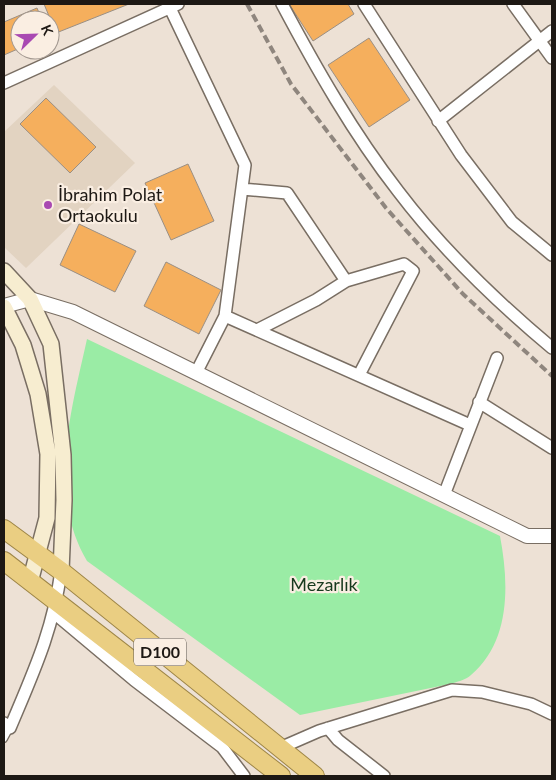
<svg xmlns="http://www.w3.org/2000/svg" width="556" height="780" font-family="Lato,sans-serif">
  <rect width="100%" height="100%" fill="#ede1d5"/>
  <path fill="#e2d3c1" d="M54 85 135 163 26 268 4 247V132Z"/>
  <path fill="#9aeca5" d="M87 339 500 536C509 583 511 641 471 675 466 680 456 682 450 684L300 715 87 561C47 493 71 412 87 339Z"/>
  <path fill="#f5af5d" stroke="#9a8f84" d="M44 4H129L56 33Z
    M289 4H348L354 14 313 41Z
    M37 8 42 20H20V48L4 55V22Z
    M369 38 410 100 369 127 328 65Z
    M46 98 96 147 70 173 20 124Z
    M188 164 214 221 171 240 145 183Z
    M79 224 136 251 115 292 60 265Z
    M166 262 221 290 199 334 144 306Z"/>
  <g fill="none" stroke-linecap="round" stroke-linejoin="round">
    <defs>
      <path id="service" d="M4 739 10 728"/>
      <path id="minor" d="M282 4C316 68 353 133 398 191 442 249 497 302 552 348
        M364 4 461 155 512 222 552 255
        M513 4 552 58
        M170 8 245 165 225 316 196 373
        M4 83 178 4
        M438 121 552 31
        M242 189 287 193 346 281 404 264 413 271 359 375
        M225 316 470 425
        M257 330 316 300 346 281
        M479 402 552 448
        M444 495 497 358
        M54 613 134 680 222 747 244 776
        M4 723 10 728C33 673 53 631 61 571
        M328 728 338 740 384 776
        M280 748 319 731 452 690 482 692 531 704 552 714"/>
      <path id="tertiary" d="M4 306 30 299 73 312 527 536H552"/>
      <path id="secondary" d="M4 271 30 299 51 344 63 455 64 500 61 571
        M4 307 23 345 38 394 48 454 47 518 30 582"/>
      <path id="trunk" d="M4 529 61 571 315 776
        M4 561 281 776"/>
    </defs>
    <use href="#service" stroke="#796e63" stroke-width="8"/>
    <use href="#minor" stroke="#796e63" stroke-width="14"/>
    <use href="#tertiary" stroke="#796e63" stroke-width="16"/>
    <use href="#secondary" stroke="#796e63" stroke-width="18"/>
    <use href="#trunk" stroke="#9e8647" stroke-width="20"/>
    <use href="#service" stroke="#fff" stroke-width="5.5"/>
    <use href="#minor" stroke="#fff" stroke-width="11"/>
    <use href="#tertiary" stroke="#fff" stroke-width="14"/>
    <use href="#secondary" stroke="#f7edd0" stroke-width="15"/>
    <use href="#trunk" stroke="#eace82" stroke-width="18"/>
    <path stroke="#8f867e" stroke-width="4" stroke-dasharray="8 4" stroke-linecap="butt" d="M247 4 291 84 386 208 463 294 552 376"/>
  </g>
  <circle fill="#a949b2" stroke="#faeee2" stroke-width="2" cx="48" cy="205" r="5"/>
  <g text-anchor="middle" stroke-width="4.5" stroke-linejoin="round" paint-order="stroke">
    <rect fill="#faeee2" stroke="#5f5852" stroke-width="1" x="134" y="638.5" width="52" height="27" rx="4"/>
    <g font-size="16" font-weight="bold" fill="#1d1814">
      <text x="160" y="658">D100</text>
    </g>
    <g font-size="18" fill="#1d1814" stroke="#faeee2" text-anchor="start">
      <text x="58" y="201">İbrahim Polat<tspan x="58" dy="21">Ortaokulu</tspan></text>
    </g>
    <g font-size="18" fill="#17391d" stroke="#faeee2">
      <text x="324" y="591">Mezarlık</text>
    </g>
  </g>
  <rect width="556" height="780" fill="none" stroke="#1d1814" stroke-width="10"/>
  <g transform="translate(35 35) rotate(67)"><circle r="24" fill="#faeee2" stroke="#a29890"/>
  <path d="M0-4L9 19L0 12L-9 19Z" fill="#a949b2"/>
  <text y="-8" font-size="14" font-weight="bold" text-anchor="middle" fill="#1d1814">K</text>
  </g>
</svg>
